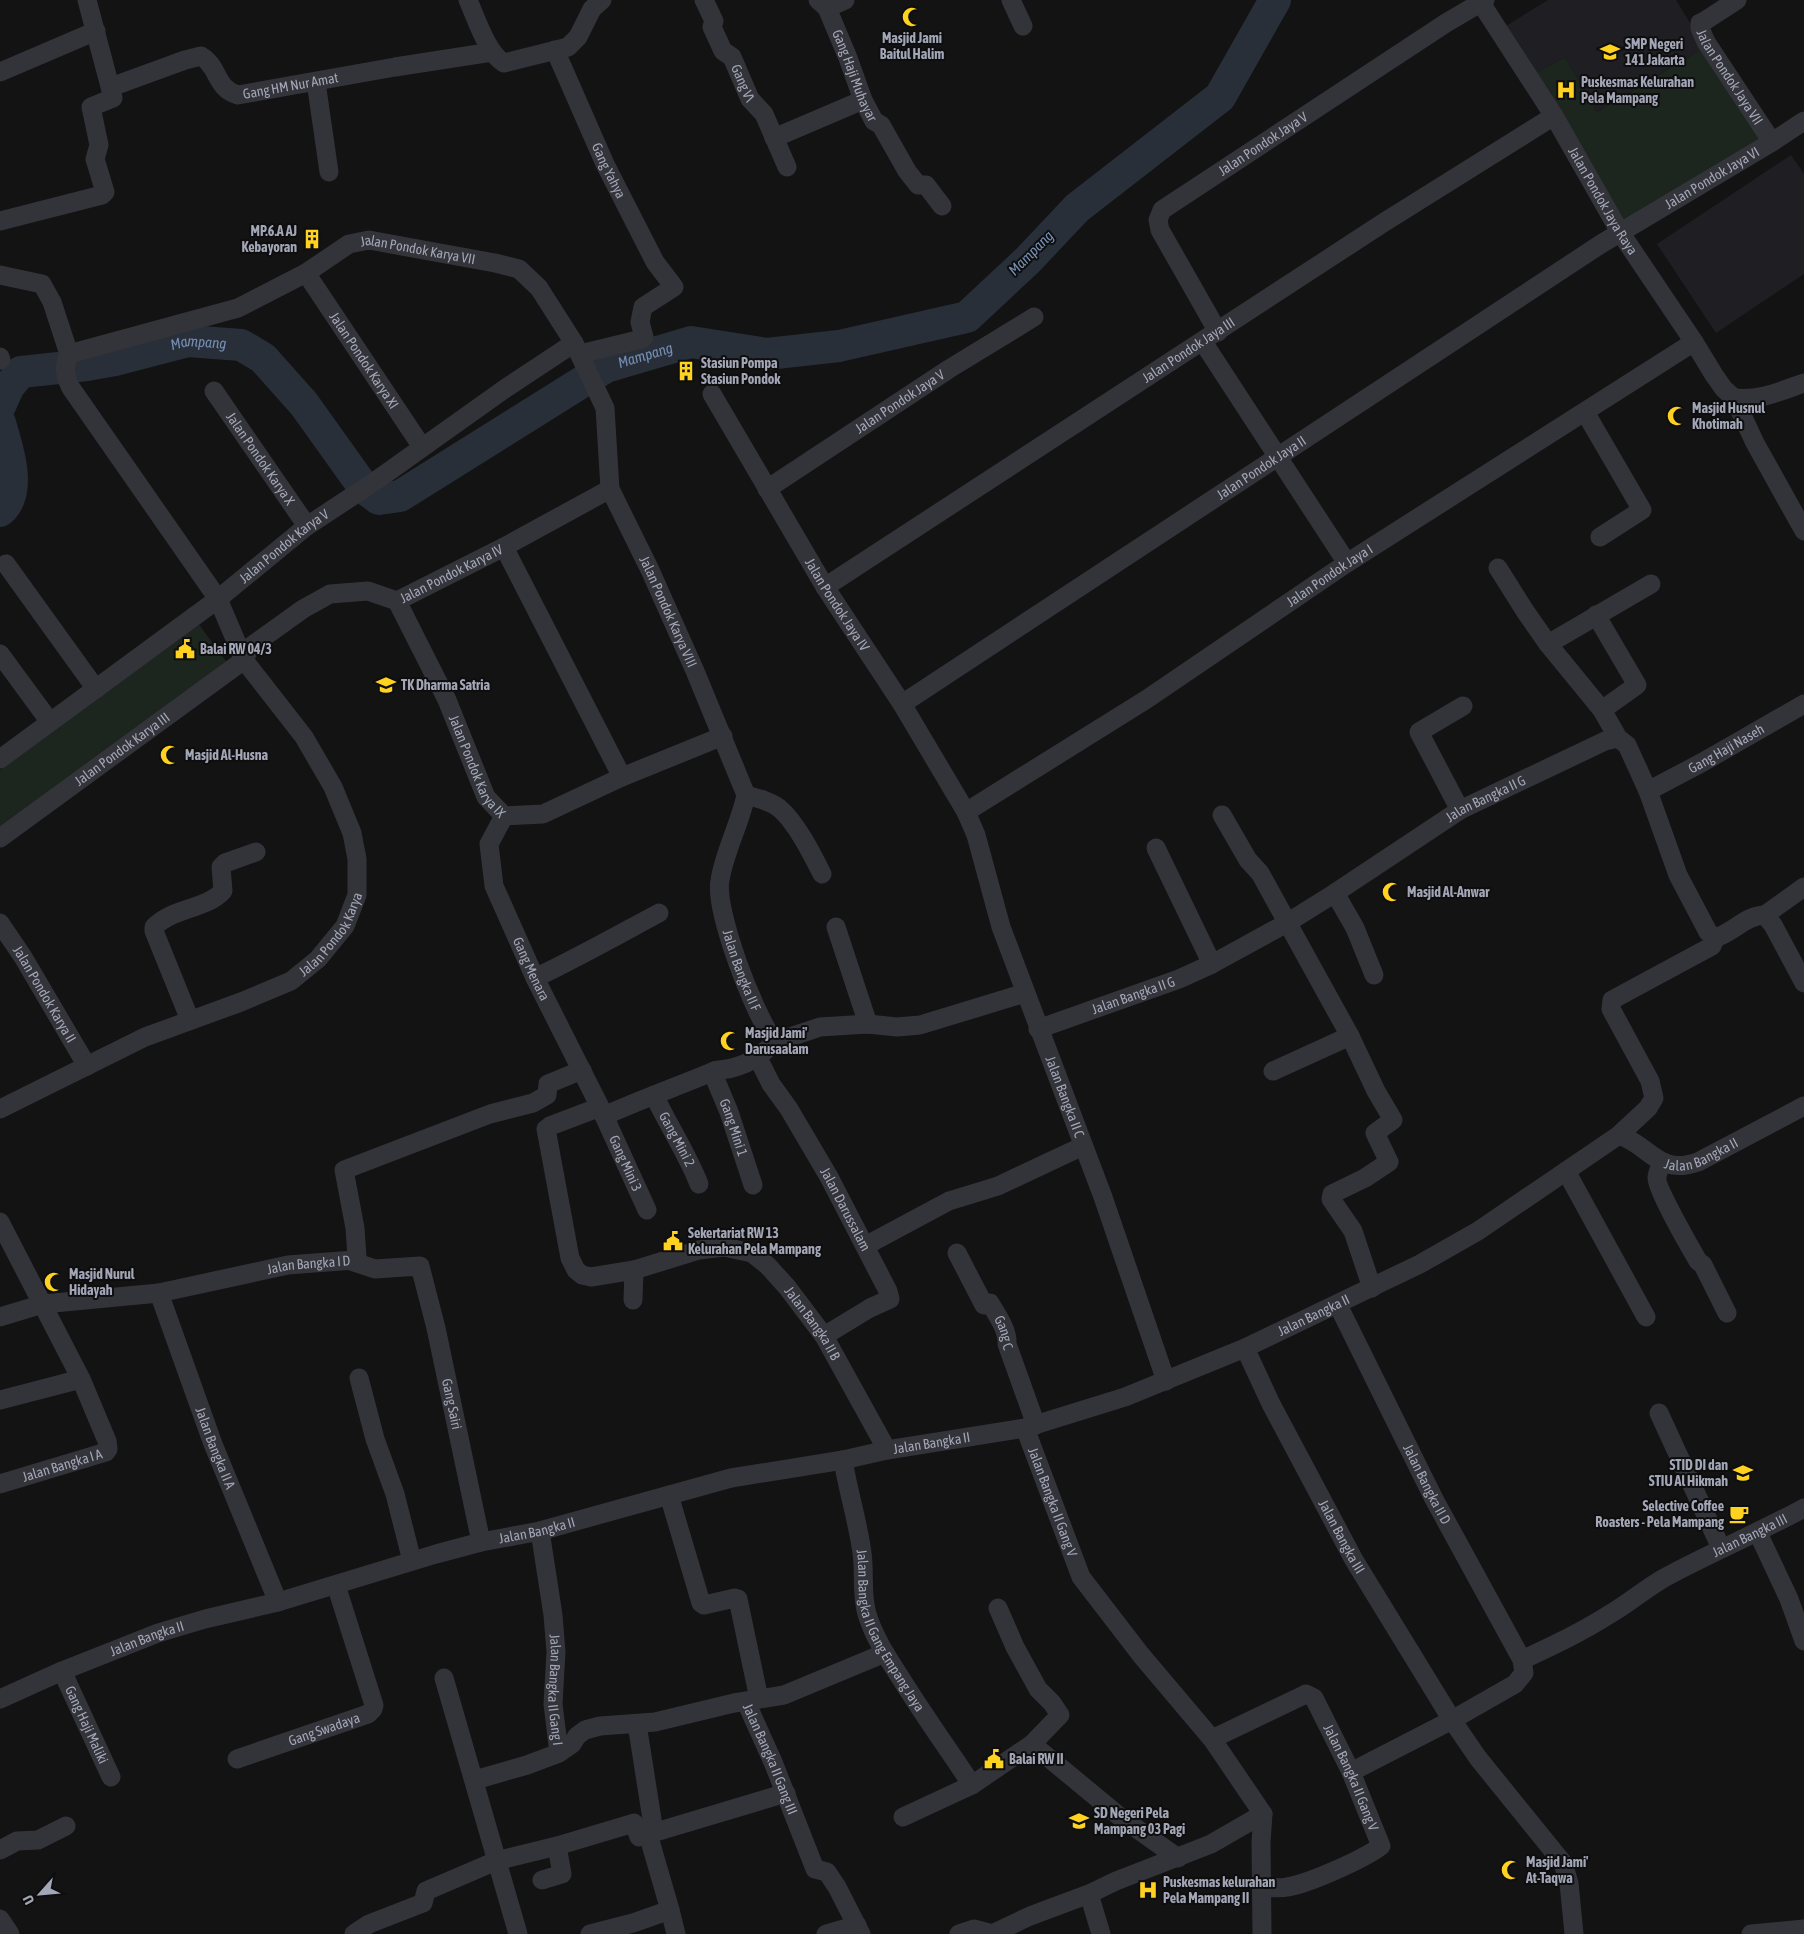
<svg xmlns="http://www.w3.org/2000/svg" width="1804" height="1934" font-family="'Asap Condensed',sans-serif">
  <rect width="100%" height="100%" fill="#131314"/>
  <path fill="#1f1e22" d="M1548 0H1676L1705 47 1597 112 1565 57 1536 73 1506 26Z
    M1791 155 1804 174V274L1716 333 1657 244Z"/>
  <path fill="#1c251e" d="M1705 47 1764 136 1621 222 1536 73 1565 57 1597 112Z
    M198 623 231 668 0 833V770Z"/>
  <g fill="none" stroke-linecap="round" stroke-linejoin="round">
    <g stroke="#282f39" stroke-width="32">
      <path id="s1" d="M0 406 9 386 21 372 87 365 115 360 188 341 241 345 263 358 304 404 364 488 379 499 400 496 606 367 691 342 767 354 839 346 967 317 1028 260 1077 208 1220 97 1275 0"/>
      <path d="M0 423C7 447 23 492 0 511"/>
    </g>
    <g stroke="#33333a" stroke-width="19">
      <path d="M468 0C476 18 487 53 504 63L568 47 578 37 592 9 602 0"/>
      <path id="s2" d="M704 0 714 21 712 27 723 51 732 57 750 99 764 114 787 167"/>
      <path id="s3" d="M818 0 827 8 848 58 863 100 874 121 881 125 907 171 918 185H926L942 206"/>
      <path d="M1011 0 1023 26"/>
      <path id="s4" d="M1479 0 1554 116 1620 232 1694 342 1714 375 1724 389 1734 398 1755 443 1804 531"/>
      <path id="s5" d="M1737 0 1703 22 1700 23V28L1706 42 1772 142"/>
      <path d="M827 8 845 0"/>
      <path id="s6" d="M555 50 605 164 655 262 674 287 643 307 640 322 644 337 642 339 580 354"/>
      <path d="M0 72 96 31"/>
      <path d="M316 82 329 172"/>
      <path id="s7" d="M111 87 185 60 201 56C219 66 215 89 238 95L395 67 492 52"/>
      <path d="M774 138 863 100"/>
      <path d="M0 221 102 195 105 192 95 159 99 145 91 107 113 98 87 0"/>
      <path id="s8" d="M306 273 422 447"/>
      <path d="M0 275 42 284 52 302 69 354"/>
      <path id="s9" d="M1218 332 1160 230 1158 220 1162 210 1446 23 1485 0"/>
      <path d="M1203 342 1347 563"/>
      <path d="M0 357 1 360"/>
      <path id="s10" d="M214 391 307 526"/>
      <path id="s11" d="M712 394 825 587 902 704 966 812 976 835 1001 927 1103 1197 1166 1381"/>
      <path d="M1734 398C1759 401 1781 391 1804 383"/>
      <path d="M1585 412 1642 510 1600 537"/>
      <path id="s12" d="M767 489 949 369 1034 317"/>
      <path d="M504 547 622 777"/>
      <path d="M6 564 96 689"/>
      <path d="M1498 568 1525 611 1548 644 1602 710 1618 738 1627 745 1648 791 1678 875 1708 932 1715 938C1733 933 1746 915 1765 915L1773 925 1804 983"/>
      <path id="s13" d="M825 587 1383 223 1554 116"/>
      <path id="s14" d="M397 601 447 700 486 797 504 816"/>
      <path d="M1596 615 1637 685 1602 710"/>
      <path d="M1548 644 1651 584"/>
      <path d="M0 654 50 722"/>
      <path id="s15" d="M902 704 1601 244 1772 142 1804 121"/>
      <path id="s16" d="M0 759 218 599 307 526 374 482 506 388 574 343"/>
      <path id="s17" d="M1648 791 1703 762 1804 704"/>
      <path d="M746 795C757 798 770 801 779 808 796 822 812 854 822 874"/>
      <path d="M1460 810 1419 732 1463 706"/>
      <path id="s18" d="M966 812 1147 699 1347 563 1694 342"/>
      <path d="M1222 815 1248 860 1260 873 1350 1036 1376 1091 1393 1120 1375 1133 1389 1162 1365 1178 1332 1194 1331 1199 1353 1231 1372 1288"/>
      <path id="s19" d="M504 816 489 844 494 886 535 978 600 1107 647 1210"/>
      <path d="M504 816 543 814 622 777 723 736"/>
      <path id="s20" d="M0 838 244 660 250 647 303 609 330 594 368 591 397 601 504 547 610 489"/>
      <path d="M1156 848 1212 964"/>
      <path d="M1335 893 1355 928 1374 975"/>
      <path d="M1765 915 1804 887"/>
      <path id="s21" d="M0 923 23 957 87 1066"/>
      <path d="M836 927 868 1024"/>
      <path d="M535 978C577 958 618 935 659 913"/>
      <path d="M190 1020 154 931V927C174 907 205 910 223 891L221 867 225 863 256 852"/>
      <path id="s22" d="M1038 1029 1179 979 1212 964 1287 923 1335 893 1460 810 1605 741 1618 738"/>
      <path id="s23" d="M758 1058 771 1084 789 1109 829 1177 888 1291 890 1299 870 1308 824 1336"/>
      <path id="s24" d="M714 1071 716 1081 729 1112 753 1185"/>
      <path d="M1273 1071 1350 1036"/>
      <path id="s25" d="M654 1095C668 1125 687 1153 699 1184"/>
      <path id="s26" d="M600 1107 550 1126 546 1129 570 1258 576 1270 582 1275 591 1277 634 1270 699 1250 724 1247 752 1253 767 1265 787 1287 824 1336 887 1450"/>
      <path id="s27" d="M0 1109 145 1037 241 1002 291 981 318 959 345 926 357 895V859L352 833 333 787 304 737 244 660 218 599 71 388C65 377 63 366 69 354L238 308 306 273 349 244 369 240 495 263 519 269 539 288 574 343 605 408 610 489 650 570 695 671 746 795C740 824 725 850 720 880 714 910 755 1017 775 1042L820 1027 868 1024 897 1027 920 1025 1025 993"/>
      <path d="M604 1116C639 1100 676 1087 712 1072 718 1069 725 1070 732 1068 744 1065 756 1059 766 1050"/>
      <path d="M1619 1135 1648 1108 1654 1098 1650 1081 1611 1009 1612 1000 1712 946 1715 938"/>
      <path d="M1662 1163C1660 1167 1657 1173 1657 1178 1656 1188 1691 1249 1698 1261L1703 1265 1727 1313"/>
      <path d="M1566 1171 1646 1317"/>
      <path d="M0 1222 81 1379 0 1400"/>
      <path d="M865 1246 949 1201 998 1186 1083 1146"/>
      <path id="s28" d="M957 1253 984 1305 990 1303C997 1315 1008 1330 1007 1344L1036 1425"/>
      <path id="s29" d="M351 1261 375 1269 420 1266 436 1328 481 1542"/>
      <path id="s30" d="M159 1293 213 1444 278 1602"/>
      <path d="M633 1300 634 1270"/>
      <path id="s31" d="M1338 1305 1434 1499 1522 1660 1524 1673 1515 1684 1452 1720 1351 1772"/>
      <path id="s32" d="M0 1317 43 1304 159 1293 288 1265 354 1260 357 1257 355 1228 344 1170 490 1114 533 1103 547 1095 548 1084 582 1070"/>
      <path id="s33" d="M1245 1348 1271 1404 1354 1560 1452 1720 1478 1758 1563 1863 1569 1883 1574 1934"/>
      <path d="M359 1378 375 1439 395 1494 412 1561"/>
      <path d="M1659 1413 1721 1548"/>
      <path id="s34" d="M1025 1428 1081 1577 1141 1655 1212 1739 1263 1814 1261 1842 1262 1934"/>
      <path id="s35" d="M843 1460C848 1491 858 1522 862 1553 865 1573 861 1594 867 1614 874 1637 887 1657 900 1677 923 1714 948 1749 972 1785L903 1817"/>
      <path id="s36" d="M0 1484 106 1452 108 1449 107 1441 81 1379"/>
      <path d="M669 1495 701 1603 704 1605 735 1598 738 1599 759 1699"/>
      <path id="s37" d="M540 1531 553 1615 556 1652 553 1704 559 1753"/>
      <path d="M1758 1533 1789 1599 1804 1641"/>
      <path id="s38" d="M1522 1660C1552 1646 1582 1632 1610 1614 1629 1603 1645 1589 1664 1578 1710 1553 1758 1533 1804 1508"/>
      <path id="s39" d="M62 1671 111 1777"/>
      <path d="M444 1678 518 1934"/>
      <path id="s40" d="M0 1699 62 1671 158 1633 205 1619 278 1602 436 1554 481 1542 540 1531 731 1478 843 1460 887 1450 1025 1428 1125 1397 1245 1348 1420 1264 1478 1231 1619 1135C1651 1146 1658 1176 1698 1162L1804 1106"/>
      <path id="s41" d="M746 1702 773 1762 815 1869 827 1872 837 1887 861 1934"/>
      <path d="M637 1724 654 1832"/>
      <path id="s42" d="M1212 1739 1306 1694 1314 1698 1351 1772 1381 1846C1364 1859 1308 1884 1287 1887 1279 1889 1270 1887 1263 1887"/>
      <path d="M1032 1744 1119 1816 1178 1858"/>
      <path id="s43" d="M237 1759 368 1714 373 1709 374 1705 336 1585"/>
      <path d="M475 1780 527 1765 559 1753 572 1744 577 1736 585 1730 600 1726 655 1722 734 1703 784 1695 885 1653"/>
      <path d="M972 1785 1032 1744 1060 1715 1052 1703 1038 1689 1015 1647 998 1608"/>
      <path d="M648 1834 670 1910"/>
      <path d="M0 1850 17 1841 38 1840 66 1826"/>
      <path d="M542 1880 562 1874 557 1846 634 1823 639 1837 786 1793"/>
      <path d="M1089 1894 1101 1934"/>
      <path d="M0 1919 10 1934"/>
      <path d="M354 1934 369 1924 423 1903 426 1891 496 1861 557 1846"/>
      <path d="M590 1934 633 1923 670 1910 676 1934"/>
      <path d="M826 1934 857 1925"/>
      <path d="M959 1934 974 1929 992 1934 1030 1916 1089 1894 1116 1881 1211 1844 1263 1814"/>
      <path d="M1751 1934 1804 1929"/>
    </g>
  </g>
  <defs>
    <symbol id="mosque-bare" viewBox="-9 -9 18 18"><path d="M3.5-4.9A6 6 0 1 0 3.5 4.9A5 5 0 1 1 3.5-4.9Z" fill="#ffd220" stroke="#0e0e0f" stroke-width="2.5" paint-order="stroke"/></symbol>
    <symbol id="school-bare" viewBox="-9 -9 18 18"><path d="M0-5L7-2L0 1L-7-2ZM-4 1L0 2.5L4 1V4Q0 6-4 4Z" fill="#ffd220" stroke="#0e0e0f" stroke-width="2.5" paint-order="stroke"/></symbol>
    <symbol id="hospital-bare" viewBox="-9 -9 18 18"><path d="M-5-5h3v3.5h4V-5h3V5h-3V1.5h-4V5h-3Z" fill="#ffd220" stroke="#0e0e0f" stroke-width="2.5" paint-order="stroke"/></symbol>
    <symbol id="building-bare" viewBox="-9 -9 18 18"><path d="M-4-6H4V6H1V3H-1V6H-4ZM-2.5-4.3h1.7v1.8h-1.7ZM.8-4.3h1.7v1.8H.8ZM-2.5-1h1.7V.8h-1.7ZM.8-1h1.7V.8H.8Z" fill="#ffd220" stroke="#0e0e0f" stroke-width="2.5" paint-order="stroke"/></symbol>
    <symbol id="civic-bare" viewBox="-9 -9 18 18"><path d="M-.6-6.5H3V-4.5H.6V-3L4-1V1h2V6H-6V1h2V-1L-.6-3ZM-1.2 2.5V6h2.4V2.5Z" fill="#ffd220" stroke="#0e0e0f" stroke-width="2.5" paint-order="stroke"/></symbol>
    <symbol id="university-bare" viewBox="-9 -9 18 18"><path d="M0-5L7-2L0 1L-7-2ZM-4 1L0 2.5L4 1V4Q0 6-4 4Z" fill="#ffd220" stroke="#0e0e0f" stroke-width="2.5" paint-order="stroke"/></symbol>
    <symbol id="cafe-bare" viewBox="-9 -9 18 18"><path d="M-5.5-4.5H6V0H3Q3 3.5 0 3.5H-2.5Q-5.5 3.5-5.5 0ZM3-3.2v2h1.7v-2ZM-6 4.5H4V6H-6Z" fill="#ffd220" stroke="#0e0e0f" stroke-width="2.5" paint-order="stroke"/></symbol>
  </defs>
  <g fill-rule="evenodd">
    <use href="#mosque-bare" x="898" y="3" width="28" height="28"/>
    <use href="#school-bare" x="1596" y="38" width="28" height="28"/>
    <use href="#hospital-bare" x="1552" y="76" width="28" height="28"/>
    <use href="#building-bare" x="298" y="225" width="28" height="28"/>
    <use href="#building-bare" x="672" y="357" width="28" height="28"/>
    <use href="#mosque-bare" x="1663" y="402" width="28" height="28"/>
    <use href="#civic-bare" x="171" y="635" width="28" height="28"/>
    <use href="#school-bare" x="372" y="671" width="28" height="28"/>
    <use href="#mosque-bare" x="156" y="741" width="28" height="28"/>
    <use href="#mosque-bare" x="1378" y="878" width="28" height="28"/>
    <use href="#mosque-bare" x="716" y="1027" width="28" height="28"/>
    <use href="#civic-bare" x="659" y="1227" width="28" height="28"/>
    <use href="#mosque-bare" x="40" y="1268" width="28" height="28"/>
    <use href="#university-bare" x="1729" y="1459" width="28" height="28"/>
    <use href="#cafe-bare" x="1725" y="1500" width="28" height="28"/>
    <use href="#civic-bare" x="980" y="1745" width="28" height="28"/>
    <use href="#school-bare" x="1065" y="1807" width="28" height="28"/>
    <use href="#mosque-bare" x="1497" y="1856" width="28" height="28"/>
    <use href="#hospital-bare" x="1134" y="1876" width="28" height="28"/>
  </g>
  <g text-anchor="middle" stroke-width="4" stroke-linejoin="round" paint-order="stroke">
    <g font-size="14" font-weight="bold" fill="#a3a6b6" stroke="#0e0e0f" text-anchor="start">
      <text x="912" y="43" text-anchor="middle">Masjid Jami<tspan x="912" dy="16">Baitul Halim</tspan></text>
      <text x="1625" y="49">SMP Negeri<tspan x="1625" dy="16">141 Jakarta</tspan></text>
      <text x="1581" y="87">Puskesmas Kelurahan<tspan x="1581" dy="16">Pela Mampang</tspan></text>
      <text x="297" y="236" text-anchor="end">MP.6.A AJ<tspan x="297" dy="16">Kebayoran</tspan></text>
      <text x="701" y="368">Stasiun Pompa<tspan x="701" dy="16">Stasiun Pondok</tspan></text>
      <text x="1692" y="413">Masjid Husnul<tspan x="1692" dy="16">Khotimah</tspan></text>
      <text x="200" y="654">Balai RW 04/3</text>
      <text x="401" y="690">TK Dharma Satria</text>
      <text x="185" y="760">Masjid Al-Husna</text>
      <text x="1407" y="897">Masjid Al-Anwar</text>
      <text x="745" y="1038">Masjid Jami'<tspan x="745" dy="16">Darusaalam</tspan></text>
      <text x="688" y="1238">Sekertariat RW 13<tspan x="688" dy="16">Kelurahan Pela Mampang</tspan></text>
      <text x="69" y="1279">Masjid Nurul<tspan x="69" dy="16">Hidayah</tspan></text>
      <text x="1728" y="1470" text-anchor="end">STID DI dan<tspan x="1728" dy="16">STIU Al Hikmah</tspan></text>
      <text x="1724" y="1511" text-anchor="end">Selective Coffee<tspan x="1724" dy="16">Roasters - Pela Mampang</tspan></text>
      <text x="1009" y="1764">Balai RW II</text>
      <text x="1094" y="1818">SD Negeri Pela<tspan x="1094" dy="16">Mampang 03 Pagi</tspan></text>
      <text x="1526" y="1867">Masjid Jami'<tspan x="1526" dy="16">At-Taqwa</tspan></text>
      <text x="1163" y="1887">Puskesmas kelurahan<tspan x="1163" dy="16">Pela Mampang II</tspan></text>
    </g>
    <g font-size="14" fill="#a3a6b6" stroke="#0e0e0f">
      <text dy="5" stroke="none"><textPath href="#s3" startOffset="85">Gang Haji Muhayar</textPath></text>
      <text dy="5" stroke="none"><textPath href="#s5" startOffset="106">Jalan Pondok Jaya VII</textPath></text>
      <text dy="5" stroke="none"><textPath href="#s2" startOffset="95">Gang VI</textPath></text>
      <text dy="5" stroke="none"><textPath href="#s7" startOffset="204">Gang HM Nur Amat</textPath></text>
      <text dy="5" stroke="none"><textPath href="#s9" startOffset="259">Jalan Pondok Jaya V</textPath></text>
      <text dy="5" stroke="none"><textPath href="#s6" startOffset="132">Gang Yahya</textPath></text>
      <text dy="5" stroke="none"><textPath href="#s15" startOffset="966">Jalan Pondok Jaya VI</textPath></text>
      <text dy="5" stroke="none"><textPath href="#s4" startOffset="236">Jalan Pondok Jaya Raya</textPath></text>
      <text dy="5" stroke="none"><textPath href="#s27" startOffset="1429">Jalan Pondok Karya VII</textPath></text>
      <text dy="5" stroke="none"><textPath href="#s13" startOffset="434">Jalan Pondok Jaya III</textPath></text>
      <text dy="5" stroke="none"><textPath href="#s8" startOffset="105">Jalan Pondok Karya XI</textPath></text>
      <text dy="5" stroke="none"><textPath href="#s12" startOffset="159">Jalan Pondok Jaya V</textPath></text>
      <text dy="5" stroke="none"><textPath href="#s10" startOffset="82">Jalan Pondok Karya X</textPath></text>
      <text dy="5" stroke="none"><textPath href="#s15" startOffset="430">Jalan Pondok Jaya II</textPath></text>
      <text dy="5" stroke="none"><textPath href="#s16" startOffset="355">Jalan Pondok Karya V</textPath></text>
      <text dy="5" stroke="none"><textPath href="#s20" startOffset="542">Jalan Pondok Karya IV</textPath></text>
      <text dy="5" stroke="none"><textPath href="#s18" startOffset="434">Jalan Pondok Jaya I</textPath></text>
      <text dy="5" stroke="none"><textPath href="#s11" startOffset="245">Jalan Pondok Jaya IV</textPath></text>
      <text dy="5" stroke="none"><textPath href="#s27" startOffset="1914">Jalan Pondok Karya VIII</textPath></text>
      <text dy="5" stroke="none"><textPath href="#s17" startOffset="89">Gang Haji Naseh</textPath></text>
      <text dy="5" stroke="none"><textPath href="#s20" startOffset="151">Jalan Pondok Karya III</textPath></text>
      <text dy="5" stroke="none"><textPath href="#s14" startOffset="184">Jalan Pondok Karya IX</textPath></text>
      <text dy="5" stroke="none"><textPath href="#s22" startOffset="506">Jalan Bangka II G</textPath></text>
      <text dy="5" stroke="none"><textPath href="#s27" startOffset="381">Jalan Pondok Karya</textPath></text>
      <text dy="5" stroke="none"><textPath href="#s19" startOffset="165">Gang Menara</textPath></text>
      <text dy="5" stroke="none"><textPath href="#s27" startOffset="2296">Jalan Bangka II F</textPath></text>
      <text dy="5" stroke="none"><textPath href="#s21" startOffset="84">Jalan Pondok Karya II</textPath></text>
      <text dy="5" stroke="none"><textPath href="#s22" startOffset="101">Jalan Bangka II G</textPath></text>
      <text dy="5" stroke="none"><textPath href="#s11" startOffset="791">Jalan Bangka II C</textPath></text>
      <text dy="5" stroke="none"><textPath href="#s24" startOffset="60">Gang Mini 1</textPath></text>
      <text dy="5" stroke="none"><textPath href="#s25" startOffset="50">Gang Mini 2</textPath></text>
      <text dy="5" stroke="none"><textPath href="#s40" startOffset="1822">Jalan Bangka II</textPath></text>
      <text dy="5" stroke="none"><textPath href="#s19" startOffset="381">Gang Mini 3</textPath></text>
      <text dy="5" stroke="none"><textPath href="#s23" startOffset="175">Jalan Darussalam</textPath></text>
      <text dy="5" stroke="none"><textPath href="#s32" startOffset="314">Jalan Bangka I D</textPath></text>
      <text dy="5" stroke="none"><textPath href="#s40" startOffset="1374">Jalan Bangka II</textPath></text>
      <text dy="5" stroke="none"><textPath href="#s26" startOffset="479">Jalan Bangka II B</textPath></text>
      <text dy="5" stroke="none"><textPath href="#s28" startOffset="98">Gang C</textPath></text>
      <text dy="5" stroke="none"><textPath href="#s29" startOffset="212">Gang Sairi</textPath></text>
      <text dy="5" stroke="none"><textPath href="#s40" startOffset="969">Jalan Bangka II</textPath></text>
      <text dy="5" stroke="none"><textPath href="#s30" startOffset="165">Jalan Bangka II A</textPath></text>
      <text dy="5" stroke="none"><textPath href="#s36" startOffset="65">Jalan Bangka I A</textPath></text>
      <text dy="5" stroke="none"><textPath href="#s31" startOffset="200">Jalan Bangka II D</textPath></text>
      <text dy="5" stroke="none"><textPath href="#s34" startOffset="79">Jalan Bangka II Gang V</textPath></text>
      <text dy="5" stroke="none"><textPath href="#s40" startOffset="564">Jalan Bangka II</textPath></text>
      <text dy="5" stroke="none"><textPath href="#s38" startOffset="260">Jalan Bangka III</textPath></text>
      <text dy="5" stroke="none"><textPath href="#s33" startOffset="212">Jalan Bangka III</textPath></text>
      <text dy="5" stroke="none"><textPath href="#s35" startOffset="179">Jalan Bangka II Gang Empang Jaya</textPath></text>
      <text dy="5" stroke="none"><textPath href="#s40" startOffset="159">Jalan Bangka II</textPath></text>
      <text dy="5" stroke="none"><textPath href="#s37" startOffset="160">Jalan Bangka II Gang I</textPath></text>
      <text dy="5" stroke="none"><textPath href="#s39" startOffset="59">Gang Haji Maliki</textPath></text>
      <text dy="5" stroke="none"><textPath href="#s43" startOffset="92">Gang Swadaya</textPath></text>
      <text dy="5" stroke="none"><textPath href="#s41" startOffset="62">Jalan Bangka II Gang III</textPath></text>
      <text dy="5" stroke="none"><textPath href="#s42" startOffset="201">Jalan Bangka II Gang V</textPath></text>
    </g>
    <g font-size="15" font-style="italic" fill="#768fb5" stroke="#0e0e0f">
      <text transform="translate(1031 253) rotate(-45)" y="5">Mampang</text>
      <text dy="5" stroke="none"><textPath href="#s1" startOffset="221">Mampang</textPath></text>
      <text dy="5" stroke="none"><textPath href="#s1" startOffset="778">Mampang</textPath></text>
    </g>
  </g>
  <g transform="translate(40 1894) rotate(243)" stroke="#0e0e0f" stroke-width="4" paint-order="stroke">
  <path d="M0-4L9 19L0 12L-9 19Z" fill="#a3a6b6"/>
  <text y="-8" font-size="14" font-weight="bold" text-anchor="middle" fill="#a3a6b6">U</text>
  </g>
</svg>
